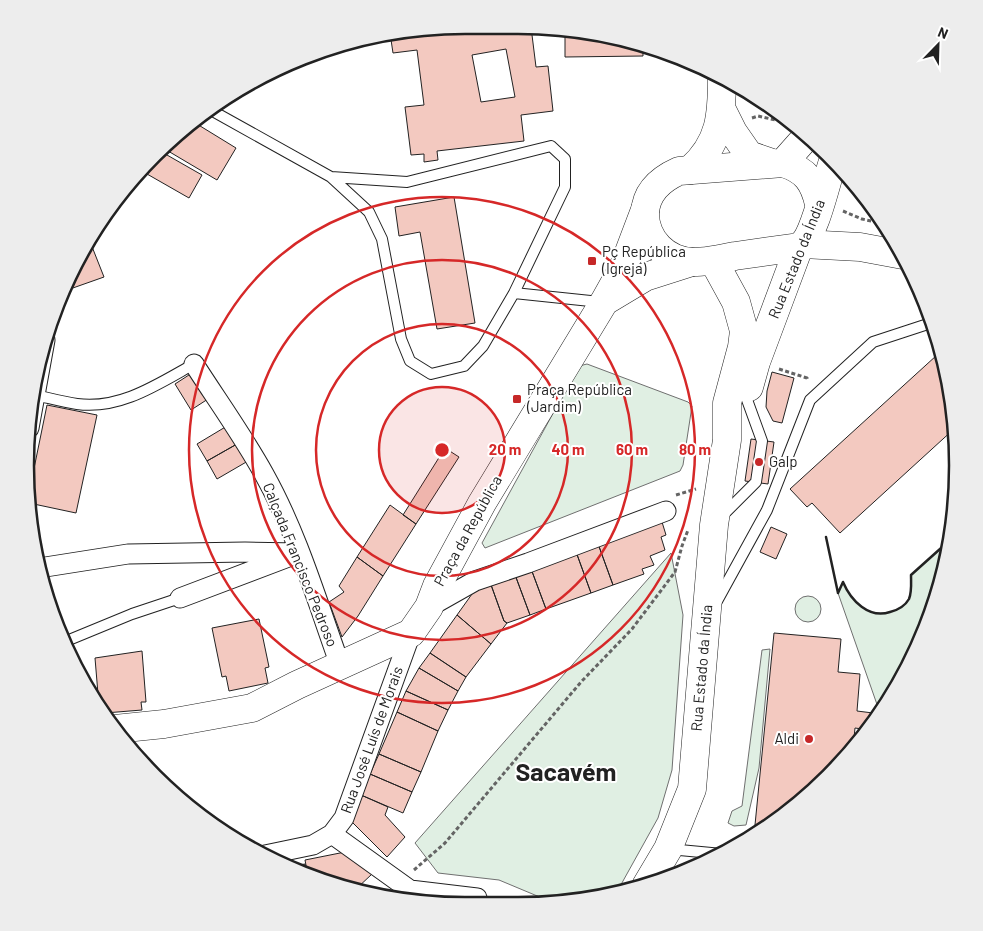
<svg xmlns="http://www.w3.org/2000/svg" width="983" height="931" font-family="Barlow,sans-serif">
  <rect width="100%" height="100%" fill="#fff"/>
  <path fill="#e0efe3" stroke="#6f6f6f" d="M587 364 688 402 692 406 683 465 680 471 485 548 482 543 579 366Z
    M950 540 943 580 912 661 880 713 838 593 843 582C851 601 869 619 890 612 898 610 905 606 909 599 912 592 911 582 911 575Z
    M671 553 683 615 672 770 658 818 618 890 613 893 575 902 554 903 499 880 438 873 415 843Z
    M795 609a13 13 0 1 1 26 0a13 13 0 1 1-26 0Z
    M770 649 759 768 746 825 734 826 728 823 732 811 742 806 762 650Z"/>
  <path fill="#f3c9c0" stroke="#222" fill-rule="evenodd" d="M531 27 536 67 548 66 553 111 521 115 524 141 437 151 438 160 424 162V154L411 155 405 107 424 105 417 50 393 53 390 33ZM506 49 515 97 481 102 472 55Z
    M565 29 632 40 662 52H643V56L565 57Z
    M192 121 236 148 217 180 163 148Z
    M160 151 202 175 189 198 140 170Z
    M454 197 475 323 437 329 420 232 399 236 395 207Z
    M89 239 104 277 70 289 68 281 84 246Z
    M940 347 954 408 955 428 840 533 812 503 807 507 790 489 937 355 935 349Z
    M772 372 794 378 782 423 773 421 766 407 767 391Z
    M192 373 208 399 191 410 175 384Z
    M47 405 97 415 76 513 29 503V493Z
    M227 426 237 444 207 461 197 444Z
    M751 439 774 442 768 484 745 481Z
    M237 444 248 461 217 479 207 461Z
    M445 448 459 457 416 524 403 515Z
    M390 505 416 524 383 576 357 557Z
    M662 522 666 535 661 537 665 550 650 556 654 565 642 569 644 574 613 585 597 541Z
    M771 527 787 534 776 559 760 552Z
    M597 541 613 585 591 593 575 549Z
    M575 549 591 593 546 609 530 566Z
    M357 557 383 576 358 616 342 637 329 602 344 592 339 586Z
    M530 566 546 609 530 615 514 572Z
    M514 572 530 615 507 623 504 621 490 582Z
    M490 582 504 621 507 623 491 644 457 615 477 587Z
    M457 615 491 644 466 677 430 653Z
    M259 619 269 667 265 668 268 683 229 691 226 676 222 677 212 628Z
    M774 633 841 639 838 672 860 674 857 711 873 713 871 727 869 730 855 728 853 748 808 797 754 835Z
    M142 651 146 702H141L142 710 105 713 104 705 99 706 95 658Z
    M430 653 466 677 458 691 419 668Z
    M419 668 458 691 448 710 406 691Z
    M406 691 448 710 438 731 397 712Z
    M397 712 438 731 421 772 379 754Z
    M379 754 421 772 412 792 370 774Z
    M370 774 412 792 403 813 361 795Z
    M361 795 388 807 385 815 405 837 387 857 350 820Z
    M350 851 372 874 355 890 308 876 305 860Z
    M305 864 308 876 287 867Z
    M397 892 409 900 392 899Z"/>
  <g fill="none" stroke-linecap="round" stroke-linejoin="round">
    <defs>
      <path id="lane" d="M209 109 331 177 369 212 382 239 401 339 410 361 431 374 464 366 483 346 514 293 565 187V159L551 146 407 182 331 177
        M514 293 600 302
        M35 395C49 398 63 402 77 404 120 410 158 384 194 364
        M721 517 756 482 762 441 746 397
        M717 601 767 510 810 400 873 342 934 322
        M64 642 132 614 180 598
        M669 849 722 854"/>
      <path id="street" d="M194 364C217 400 243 436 264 474 297 533 317 601 340 665
        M29 428 45 340
        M39 568 128 554 245 552 299 553
        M180 598 291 556
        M429 607 475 581 528 563 666 511
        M332 834 410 890 477 898 479 906
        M265 855 313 845 332 834 344 818 411 633"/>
      <path id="secondary" d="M722 110 733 132 749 155 772 163
        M690 170C721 143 722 114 722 77
        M803 244 860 247 903 255
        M605 301 645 277 692 262
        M115 729 164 724 252 708 297 685 411 633 429 607 437 586 482 503 604 302 623 268 645 210"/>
      <path id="primary" d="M783 163 807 136
        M799 247C777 250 756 253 735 256 721 259 707 262 693 262 666 261 645 240 645 213 646 192 661 179 679 171L783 163C806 170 814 182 819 204
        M749 387 756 362 799 247C814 239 827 179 833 161
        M646 886 668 849 692 789 714 525 727 440V403L742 347 744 331 736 302 713 260"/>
    </defs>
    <use href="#lane" stroke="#222" stroke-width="12"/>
    <use href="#street" stroke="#222" stroke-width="21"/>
    <use href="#secondary" stroke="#222" stroke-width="29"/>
    <use href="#primary" stroke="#222" stroke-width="29"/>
    <path stroke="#646464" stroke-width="3" stroke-dasharray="4 2.5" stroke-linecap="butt" d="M752 118 758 116 784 122 786 116
      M843 211 862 219 884 224
      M779 369 807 378 806 381
      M676 495 696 489
      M414 870 445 843 581 682 632 629 675 572 682 546 688 530"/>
    <use href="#lane" stroke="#fff" stroke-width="10"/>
    <use href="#street" stroke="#fff" stroke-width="19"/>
    <use href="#secondary" stroke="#fff" stroke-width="28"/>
    <use href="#primary" stroke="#fff" stroke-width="28"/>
    <path stroke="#222" stroke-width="1" stroke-dasharray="6 2.5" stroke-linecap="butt" d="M871 206V211L876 213"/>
    <path stroke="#222" stroke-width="2.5" d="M826 537 838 593
      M838 593 843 582C851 601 869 619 890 612 898 610 905 606 909 599 912 592 911 582 911 575L950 540"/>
  </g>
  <circle cx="442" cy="450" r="63" fill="#d62828" fill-opacity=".12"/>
  <g fill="none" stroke="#d62828" stroke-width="2.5">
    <circle cx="442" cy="450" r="63"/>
    <circle cx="442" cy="450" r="126"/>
    <circle cx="442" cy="450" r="190"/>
    <circle cx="442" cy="450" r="253"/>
  </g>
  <g fill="#c62828" stroke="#fff" stroke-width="2">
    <rect x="587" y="256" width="10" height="10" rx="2.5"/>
    <rect x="512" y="394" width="10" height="10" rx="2.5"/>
    <circle cx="759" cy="462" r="5"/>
    <circle cx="809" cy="739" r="5"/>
  </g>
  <g text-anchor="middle" stroke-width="4" stroke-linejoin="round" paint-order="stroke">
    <g font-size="15" fill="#222" stroke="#fff" text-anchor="start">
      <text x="602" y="257">Pç República<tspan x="602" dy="17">(Igreja)</tspan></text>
      <text x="527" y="395">Praça República<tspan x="527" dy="17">(Jardim)</tspan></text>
      <text x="769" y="467">Galp</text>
      <text x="799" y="744" text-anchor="end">Aldi</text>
    </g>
    <g font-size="15" fill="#222" stroke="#fff">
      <text transform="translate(797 259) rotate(-68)" y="5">Rua Estado da Índia</text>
      <text transform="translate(468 531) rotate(-61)" y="5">Praça da República</text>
      <text transform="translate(300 565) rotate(68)" y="5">Calçada Francisco Pedroso</text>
      <text transform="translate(702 668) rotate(-85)" y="5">Rua Estado da Índia</text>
      <text transform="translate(372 740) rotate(-70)" y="5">Rua José Luís de Morais</text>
    </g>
    <g font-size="25" font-weight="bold" fill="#222" stroke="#fff">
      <text x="566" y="781">Sacavém</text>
    </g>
  </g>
  <path d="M0 0H983V931H0ZM465 34H518A431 431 0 0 1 949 465V466A431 431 0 0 1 518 897H465A431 431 0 0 1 34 466V465A431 431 0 0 1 465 34Z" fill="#ededed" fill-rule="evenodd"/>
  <path fill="none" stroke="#222" stroke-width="2.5" d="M465 34H518A431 431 0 0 1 949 465V466A431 431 0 0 1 518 897H465A431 431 0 0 1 34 466V465A431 431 0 0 1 465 34Z"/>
  <circle cx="442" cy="450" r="8" fill="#d62828" stroke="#fff" stroke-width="2.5"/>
  <g font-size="15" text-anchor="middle" font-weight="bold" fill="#d62828" stroke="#fff" stroke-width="4" stroke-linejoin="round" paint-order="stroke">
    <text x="505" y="455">20 m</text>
    <text x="568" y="455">40 m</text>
    <text x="632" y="455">60 m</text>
    <text x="695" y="455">80 m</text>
  </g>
  <g transform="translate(938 45) rotate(23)" stroke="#ffffff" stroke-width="4" paint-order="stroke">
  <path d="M0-4L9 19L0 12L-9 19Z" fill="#222222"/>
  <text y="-8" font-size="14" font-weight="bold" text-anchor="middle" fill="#222222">N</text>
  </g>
</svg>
